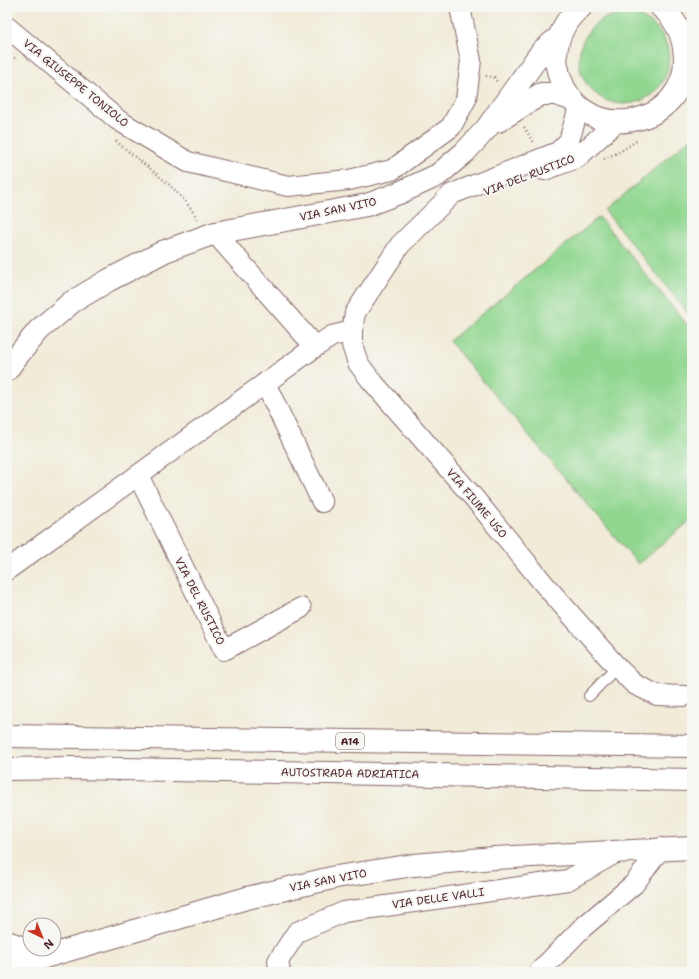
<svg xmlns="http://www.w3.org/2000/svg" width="699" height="979" font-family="'Shantell Sans',sans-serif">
  <rect width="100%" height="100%" fill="#f6f6f2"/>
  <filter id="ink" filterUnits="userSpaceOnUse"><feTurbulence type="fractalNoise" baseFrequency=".025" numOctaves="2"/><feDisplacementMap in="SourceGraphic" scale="8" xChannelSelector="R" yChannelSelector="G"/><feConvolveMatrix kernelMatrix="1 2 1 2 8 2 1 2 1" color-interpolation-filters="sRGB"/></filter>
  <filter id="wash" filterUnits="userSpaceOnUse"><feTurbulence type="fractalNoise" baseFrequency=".012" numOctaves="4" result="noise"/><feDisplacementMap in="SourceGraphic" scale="16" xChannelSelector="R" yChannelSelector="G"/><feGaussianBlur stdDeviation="0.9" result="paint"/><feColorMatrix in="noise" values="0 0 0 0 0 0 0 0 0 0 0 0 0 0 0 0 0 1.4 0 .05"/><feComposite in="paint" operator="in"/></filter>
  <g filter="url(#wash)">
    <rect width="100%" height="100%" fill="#f1ebd8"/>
    <path fill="#91d790" stroke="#6e7b5e" d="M579 59a45 45 0 1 1 90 0a45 45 0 1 1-90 0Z
      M692 137V318L605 211Z
      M599 217 692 331V519L638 564 449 341Z"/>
  </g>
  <g filter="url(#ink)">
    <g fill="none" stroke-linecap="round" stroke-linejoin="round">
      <defs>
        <path id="service" d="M589 696 617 667"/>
        <path id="minor" d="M7 27 118 120 188 162 288 186 349 180 392 170 451 127 466 99 471 61 460 7
          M579 107 569 141 558 152 452 194 400 245 355 313 352 331V345L358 363 370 379 474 498 544 584 617 667 634 684 657 695 685 696
          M544 170 577 158 616 122
          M215 233 315 347
          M265 383 322 502
          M138 475 224 650 301 608
          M7 570 315 347 332 336 352 331
          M280 972 278 961 297 932 344 912 568 880 619 851
          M539 972 581 929 634 884 661 848"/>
        <path id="tertiary" d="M581 7C563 20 553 45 557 66 573 153 697 130 684 48 682 33 674 17 661 7
          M498 121 541 94H556L571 99
          M7 370 14 360 39 330 72 302 109 280 165 251 215 233 367 205 399 193 438 175 465 152 487 128 542 51 559 37
          M7 942 46 956
          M7 968 247 898 336 877 414 865 494 858 692 848"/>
        <path id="motorway" d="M7 736 692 746
          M7 769 73 768 692 780"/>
      </defs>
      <use href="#service" stroke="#846668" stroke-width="12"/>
      <use href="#minor" stroke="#846668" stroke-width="22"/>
      <use href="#tertiary" stroke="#846668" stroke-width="24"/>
      <use href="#motorway" stroke="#846668" stroke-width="24"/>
      <path stroke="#846668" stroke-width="2.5" stroke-dasharray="1 3" stroke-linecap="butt" d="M7 60 9 58H15
        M486 76 494 77 497 82
        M524 127 533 142
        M116 141C144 166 179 186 198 220
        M604 159 621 151 638 140"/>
      <use href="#service" stroke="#fff" stroke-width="10"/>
      <use href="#minor" stroke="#fff" stroke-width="20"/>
      <use href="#tertiary" stroke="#fff" stroke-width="22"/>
      <use href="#motorway" stroke="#fff" stroke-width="22"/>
    </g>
  </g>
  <g text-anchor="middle" stroke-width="4" stroke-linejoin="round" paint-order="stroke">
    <rect fill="#f6f6f2" stroke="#7e6067" stroke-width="1" x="336" y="733" width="28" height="16" rx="3"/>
    <g font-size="10" font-weight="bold" fill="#4a1f2b">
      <text x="350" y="745">A14</text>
    </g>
    <g font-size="11" fill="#4a1f2b" stroke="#f6f6f2">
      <text transform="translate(76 83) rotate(39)" y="4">VIA GIUSEPPE TONIOLO</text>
      <text transform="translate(529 175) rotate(-21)" y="4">VIA DEL RUSTICO</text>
      <text transform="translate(338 209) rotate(-12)" y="4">VIA SAN VITO</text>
      <text transform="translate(477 503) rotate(50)" y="4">VIA FIUME USO</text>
      <text transform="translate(200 601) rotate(63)" y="4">VIA DEL RUSTICO</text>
      <text transform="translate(350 773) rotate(1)" y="4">AUTOSTRADA ADRIATICA</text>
      <text transform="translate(328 880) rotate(-11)" y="4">VIA SAN VITO</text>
      <text transform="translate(438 898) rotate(-8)" y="4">VIA DELLE VALLI</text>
    </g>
  </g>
  <rect width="699" height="979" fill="none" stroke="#f6f6f2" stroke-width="24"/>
  <g transform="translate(42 937) rotate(137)"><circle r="19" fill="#f6f6f2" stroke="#b1a0a2"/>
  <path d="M0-3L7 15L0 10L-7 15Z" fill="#c8321e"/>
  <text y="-6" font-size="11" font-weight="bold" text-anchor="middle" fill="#4a1f2b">N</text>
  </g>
</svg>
